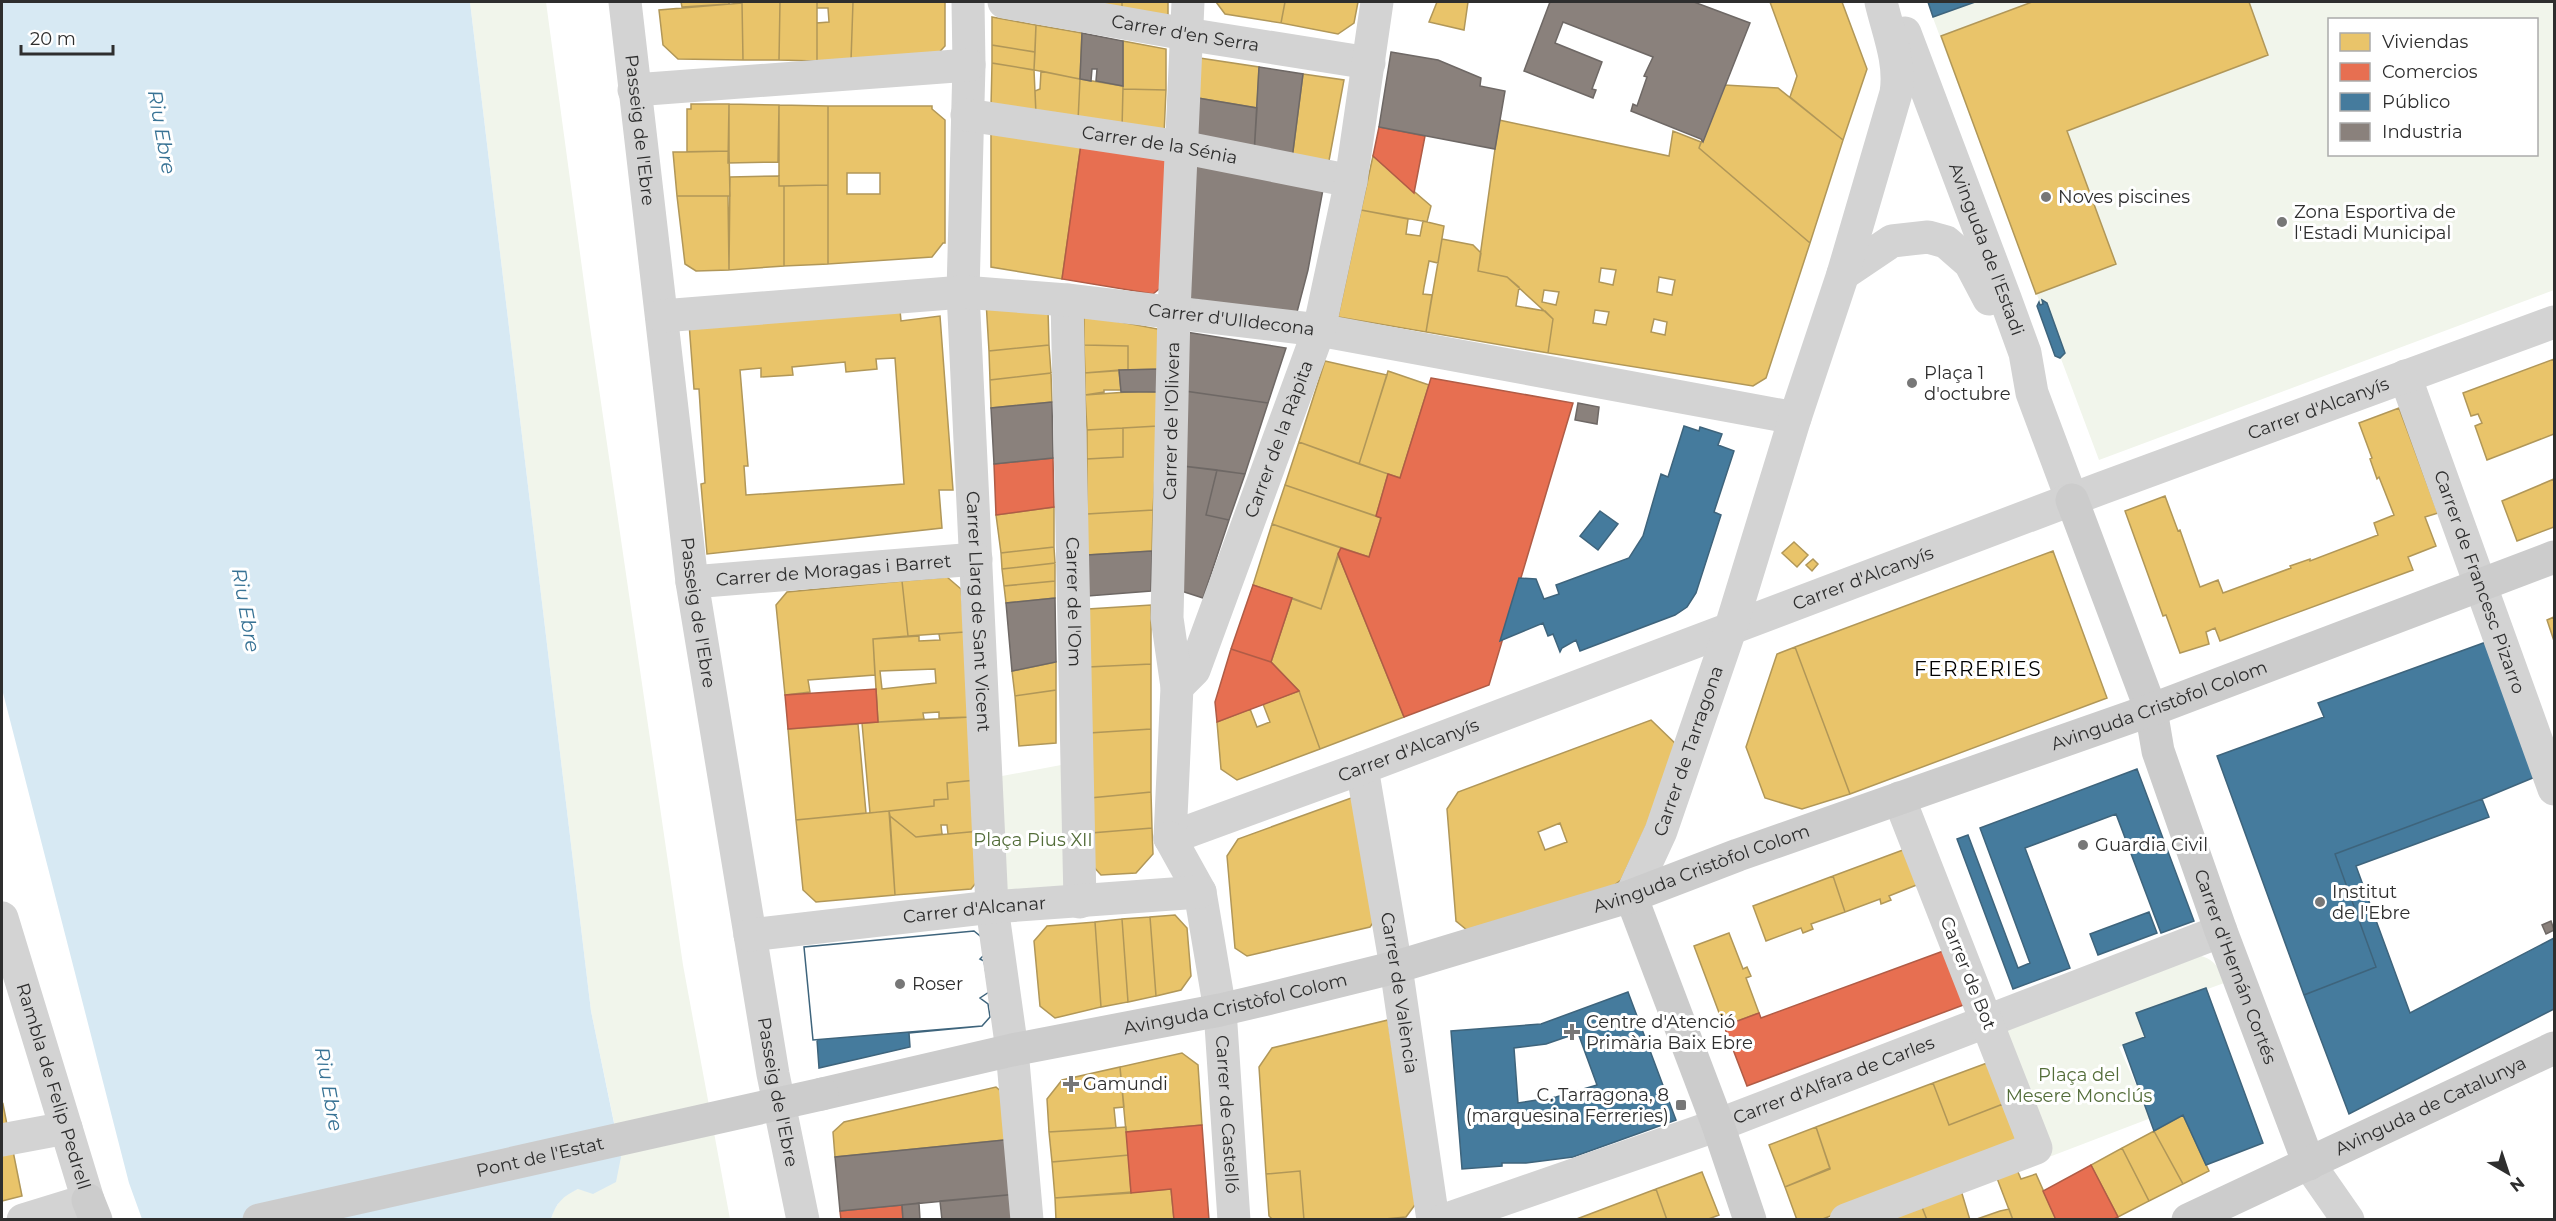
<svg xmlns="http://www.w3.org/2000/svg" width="2556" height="1221" font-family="Montserrat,sans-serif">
  <rect width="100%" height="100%" fill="#fff"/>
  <path fill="#f1f5eb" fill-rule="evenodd" d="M470 2H546L590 327 683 965 730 1219H551L554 1210 564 1195 578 1189 621 1156 591 1011Z
    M1927 2H2554V290L2099 460ZM2330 20H2536V154H2330Z
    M1077 762 1080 902 992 907 986 779Z
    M2197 955C2214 958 2219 968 2227 982L2147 1011 2155 1034 2119 1047 2151 1118 2049 1157 2002 1026Z"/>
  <path fill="#d7e9f3" d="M2 2H470L591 1011 621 1157 616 1182 593 1194 578 1189C563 1196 556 1203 551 1219H142L129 1183 2 689Z"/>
  <path fill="#e9c46a" stroke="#b19758" stroke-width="1.5" fill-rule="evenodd" d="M681 2H729V4L682 7Z
    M742 2H780L779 60H743Z
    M780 2H817V61L779 60Z
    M817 2H853L851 61H817V23L829 22 828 8H817Z
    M853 2H945V46L930 62 851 61Z
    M1083 2H1122V9Z
    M1122 2H1168V17L1122 9Z
    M1216 2H1285L1281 23 1225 14Z
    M1285 2H1358L1354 23 1338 34 1281 23Z
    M1437 2H1468L1464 30 1429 22Z
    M1770 2H1842L1867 69 1843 140 1790 97 1797 76Z
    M2032 2H2249L2268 55 2067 131 2116 264 2036 294 1941 36Z
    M742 3 743 60 678 59 663 45 659 10Z
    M992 17 1036 25 1035 52 992 45Z
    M1036 25 1082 33 1080 79 1034 70Z
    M1123 41 1166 49V90L1123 89Z
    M992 45 1035 52 1034 70 992 63Z
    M1193 57 1259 67 1257 108 1192 97Z
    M992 63 1034 70 1036 115 991 107Z
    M1041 71 1080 79 1078 121 1036 115 1035 91 1040 89Z
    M1303 74 1344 80 1328 166 1292 159Z
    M1080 79 1123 86 1122 129 1078 121Z
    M1724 85 1778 88 1843 140 1810 243 1699 148Z
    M1123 89 1166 90 1164 135 1122 129Z
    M691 104H729V151L687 152V109H691Z
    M729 104 779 105 778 162 728 163Z
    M779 105 828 106V185L779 186Z
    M828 106H932V109L945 120V243H943L932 257 828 264ZM847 173H880V194H847Z
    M1499 120 1669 156 1673 131 1701 142 1699 148 1810 243 1766 378 1753 386 1548 353 1553 319 1507 277 1478 271ZM1601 268 1616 270 1613 285 1599 282ZM1659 277 1675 280 1672 295 1657 292ZM1544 290 1559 292 1556 305 1542 302ZM1595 310 1609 312 1606 325 1593 323ZM1654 319 1667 322 1665 335 1651 332Z
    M991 128 1081 144 1062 279 991 267Z
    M729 151 730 196H677L673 152Z
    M1373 156 1431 206 1427 222 1361 210Z
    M779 176V186H784V266L729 270 730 177Z
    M828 185V264L784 266V186Z
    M677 196H728L729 270 696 271 685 264Z
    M1361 210 1408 219 1406 234 1420 236 1423 221 1444 226 1438 263 1429 261 1424 287 1423 294 1432 295 1426 332 1338 317Z
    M1442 239 1473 245 1481 253 1478 271 1507 277 1519 287 1516 306 1545 311 1553 319 1548 353 1426 332Z
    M986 301 1048 309 1049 345 989 351Z
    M900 310 901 321 940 316 953 490H939L942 528 707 554 701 484 705 483 699 389H694L689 323ZM895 358 904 484 746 495 744 466H748L740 370 761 368V377L793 375 792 367 845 362 846 372 877 369 876 359Z
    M1084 315 1163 330 1162 369 1128 370V346L1084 345Z
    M1049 345 1051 373 990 380 989 351Z
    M1084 345 1128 346V370L1085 373Z
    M2554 359V434L2487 460 2475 426 2482 423 2478 414 2471 416 2463 393Z
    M1325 361 1387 375 1359 464 1299 442Z
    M1119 370 1121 390H1104V392L1085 395V373Z
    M1388 371 1429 385 1400 478 1359 464Z
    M1051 373 1052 402 991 408 990 380Z
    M1142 391 1161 392 1158 426 1087 430 1085 395Z
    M2399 408 2438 513 2425 517 2436 546 2408 557 2413 570 2220 641 2215 628 2206 632 2209 644 2180 653 2166 615 2163 616 2125 511 2165 496 2178 531 2180 530 2200 587 2218 580 2223 593 2291 568 2290 566 2310 559V561L2378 535 2374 523 2394 515 2379 477 2377 479 2370 459 2372 458 2359 423Z
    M1158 426 1153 510 1087 514V459L1123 457V428Z
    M1123 428V457L1087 459V430Z
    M1299 442 1388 474 1376 516 1285 485Z
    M2554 479V527L2517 541 2502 501Z
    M1285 485 1381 518 1369 557 1272 524Z
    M1054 507V547L1001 553 996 515Z
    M1153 510 1152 551 1087 555V514Z
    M1272 524 1341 548 1321 609 1253 585Z
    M1794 542 1808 555 1797 567 1782 553Z
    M1054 547 1055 563 1002 569 1001 553Z
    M2053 551 2107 698 1850 794 1795 647Z
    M1338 554 1404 717 1320 749 1299 691 1271 662 1292 598 1321 609Z
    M1813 559 1818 564 1812 571 1806 565Z
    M1055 563V581L1004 586 1002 569Z
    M947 577 961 589 965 632 908 636 902 581Z
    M902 581 908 636 873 639 875 675 808 680 810 692 785 695 776 605 787 592Z
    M1055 581V598L1006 603 1004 586Z
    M1151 605V664L1088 667V609Z
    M2554 617V641L2547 620Z
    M965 632 971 717 939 718V712L923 713 924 719 878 722 873 639 919 636V641L940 640 939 634ZM935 669 936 683 882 689 880 671Z
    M1795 647 1850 794 1802 809 1765 798 1746 747 1777 654Z
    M1056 662V690L1015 696 1012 671Z
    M1151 664V729L1089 733 1088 667Z
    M1056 690V743L1019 746 1015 696Z
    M1299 691 1320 749 1237 780 1221 769 1217 722 1250 709 1257 727 1270 722 1263 704Z
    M971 717 976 780 947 783 948 799 934 800V806L870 813 862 723Z
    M1651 720 1682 750 1621 880 1609 889 1473 935 1456 921 1447 809 1458 792ZM1560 823 1567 842 1545 850 1538 832Z
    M858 724 866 813 796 820 788 729Z
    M1151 729V792L1090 798 1089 733Z
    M976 780 980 831 948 834 947 825H941L942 834 916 837 890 816 889 811 934 806V800L948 799 947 783Z
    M1151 792 1152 828 1091 833 1090 798Z
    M1354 797 1379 914 1370 927 1247 956 1235 948 1227 856 1238 839Z
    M889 811 895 895 816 902 803 890 796 820Z
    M890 816 916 837 980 831 983 874 971 889 895 895Z
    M1152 828 1153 854 1136 873 1101 875 1092 865 1091 833Z
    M1911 847 1924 882 1889 896 1891 900 1881 904 1880 899 1845 912 1833 876Z
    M1833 876 1845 912 1811 924 1813 929 1803 933 1801 928 1766 941 1753 906Z
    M1175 915 1187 928 1191 976 1181 990 1156 996 1150 917Z
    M1150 917 1156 996 1128 1002 1122 919Z
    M1122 919 1128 1002 1101 1007 1095 922Z
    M1095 922 1101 1007 1055 1018 1040 1006 1034 941 1047 926Z
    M1729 933 1743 969 1747 967 1751 976 1746 978 1759 1013 1724 1026 1694 946Z
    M1388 1020 1417 1202 1406 1217 1374 1220H1304L1300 1171 1266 1174 1259 1067 1272 1048Z
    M1182 1053 1198 1065 1202 1125 1126 1132 1120 1067Z
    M1987 1063 2003 1104 1949 1125 1933 1083Z
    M1120 1067 1124 1107 1114 1108 1116 1128 1049 1132 1047 1099 1062 1080Z
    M1933 1083 1949 1125 2003 1104 2019 1145 1820 1220H1797L1785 1187 1830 1168 1816 1127Z
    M996 1087 1011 1100 1014 1139 835 1157 833 1132 844 1122Z
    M3 1104 9 1135 2 1136V1105Z
    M2183 1115 2209 1171 2183 1184 2154 1131Z
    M1126 1127 1129 1155 1052 1162 1049 1132Z
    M1816 1127 1830 1169 1785 1187 1769 1145Z
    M2154 1131 2183 1184 2149 1201 2122 1148Z
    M12 1146 22 1196 2 1201V1147Z
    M2122 1148 2149 1201 2118 1217 2091 1165Z
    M1129 1155 1131 1193 1055 1198 1052 1162Z
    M1300 1171 1304 1220H1273L1269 1216 1266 1174Z
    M1702 1172 1719 1215 1706 1220H1667L1656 1189Z
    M2018 1172 2021 1179 2036 1174 2056 1219 2013 1220 1995 1173Z
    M1960 1187 1970 1220H1927L1920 1202Z
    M1171 1189 1174 1220H1056L1055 1198Z
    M1656 1189 1667 1220H1574Z
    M1920 1202 1927 1220H1876Z
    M2009 1209 2013 1220H1974L2000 1211Z"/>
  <path fill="#e76f51" stroke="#b05c46" stroke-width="1.5" d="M1379 127 1425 136 1414 193 1373 156Z
    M1081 144 1166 158 1164 285 1153 294 1062 279Z
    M1431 378 1573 403 1489 685 1404 717 1338 554 1341 548 1369 557 1381 518 1376 516 1388 474 1400 478Z
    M1053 458 1054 507 996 515 994 464Z
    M1253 585 1292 598 1271 662 1231 649Z
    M1231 649 1271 662 1299 691 1217 722 1215 702Z
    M876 689 878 722 788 729 785 695Z
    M1946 950 1966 1004 1747 1086 1724 1026 1759 1013 1761 1018Z
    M1202 1125 1209 1220H1174L1171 1189 1131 1193 1126 1132Z
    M2091 1165 2118 1217 2112 1220H2056L2043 1191Z
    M902 1205 903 1220H841L840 1211Z"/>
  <path fill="#457b9d" stroke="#3e647c" stroke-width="1.5" fill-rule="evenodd" d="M1928 2H1975L1933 17Z
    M2042 300 2047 303 2065 353 2060 358 2055 356 2037 306 2039 302 2040 305 2043 304Z
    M1684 426 1699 431 1700 427 1722 434 1718 445 1734 451 1714 512 1721 515 1696 593 1687 607 1675 615 1580 651 1576 640 1562 648 1560 652 1553 634 1548 636 1543 623 1500 641 1519 578 1536 579 1544 599 1559 594 1556 585 1629 558 1643 536 1661 474 1668 477Z
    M1600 511 1618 524 1598 550 1580 536Z
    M2486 642 2535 777 2482 799 2335 854 2376 967 2304 995 2217 756 2324 717 2318 703Z
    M2137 769 2194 921 2161 933 2116 814 2025 848 2070 968 2013 989 1957 839 1968 835 2018 968 2030 963 1980 828Z
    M2482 799 2489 817 2356 866 2410 1013 2554 938V1009L2349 1114 2304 995 2376 967 2335 854Z
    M2149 912 2157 933 2098 955 2090 934Z
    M974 931 985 940 986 953 980 959 984 961 989 992 980 998 988 1004 990 1017 982 1026 909 1033 910 1047 819 1068 817 1040H813L804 947Z
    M974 931 985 940 986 953 980 959 984 961 989 992 980 998 988 1004 990 1017 982 1026 813 1040 804 947Z
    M2206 988 2263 1143 2206 1165 2183 1115 2154 1131 2123 1045 2145 1037 2136 1013Z
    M1628 992 1676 1120 1573 1157 1526 1163H1502V1166L1462 1169 1451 1031 1541 1024ZM1578 1033 1597 1085 1556 1097 1518 1103 1514 1048 1546 1044Z"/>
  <path fill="#8a817c" stroke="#6e6865" stroke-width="1.5" d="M1550 2H1694L1750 23 1703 142 1701 139 1631 111 1633 104 1637 106 1647 77 1644 76 1653 57 1563 22 1555 43 1602 62 1592 89 1596 90 1593 98 1524 71Z
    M1082 33 1123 41V86L1096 81 1097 69H1092L1091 81 1080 79Z
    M1391 52 1438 60 1481 78 1480 86 1505 91 1495 149 1379 127Z
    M1259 67 1303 74 1292 159 1254 154Z
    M1192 97 1257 108 1254 154 1190 143Z
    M1190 162 1324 184 1308 270 1296 316 1187 298Z
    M1186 332 1286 348 1268 403 1185 391Z
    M1162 369 1161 392H1121L1119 370Z
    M1185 391 1268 403 1245 474 1183 466Z
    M1052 402 1053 458 994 464 991 408Z
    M1578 403 1599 407 1597 424 1575 420Z
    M1183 466 1217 470 1206 515 1229 520 1203 598 1178 590Z
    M1217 470 1245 474 1229 520 1206 515Z
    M1152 551 1151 591 1088 596 1087 555Z
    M1055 598 1056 662 1012 671 1006 603Z
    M2551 921 2554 930 2546 934 2542 925Z
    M1014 1139 1019 1194 840 1211 835 1157Z
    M1019 1194 1021 1220H942L940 1201Z
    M919 1203 920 1220H903L902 1205Z"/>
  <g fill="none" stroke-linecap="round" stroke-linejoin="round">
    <g stroke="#d3d3d3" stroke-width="33">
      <path id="s1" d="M625 2 692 582 773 1074 803 1220"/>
      <path id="s2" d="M968 2 969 65 963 292 992 907 1012 1050 1027 1220"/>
      <path id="s3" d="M1004 2 1186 34 1369 63"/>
      <path id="s4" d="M1905 33 2005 298 2025 353 2032 393 2072 500"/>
      <path d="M634 90 969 65"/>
      <path id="s5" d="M967 115 1181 147 1351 181"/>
      <path d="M1843 274 1892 241 1928 237 1946 242 1970 263 1989 299"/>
      <path id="s6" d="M1067 300 1080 902"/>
      <path id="s7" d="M662 316 963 292 1067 300 1319 330 1795 418"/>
      <path id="s8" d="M2405 376 2554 789"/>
      <path id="s9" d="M692 582 976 559"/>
      <path id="s10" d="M1177 687 1194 670 1319 330 1351 181 1377 2"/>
      <path id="s11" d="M1362 768 1396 967 1433 1220"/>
      <path id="s12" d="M1170 838 1362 768 2102 488 2554 322"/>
      <path id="s13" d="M1170 838 1177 687 1167 618 1174 311 1188 2"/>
      <path id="s14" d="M1170 838 1200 892 1220 1010 1234 1220"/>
      <path id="s15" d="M1631 896 1661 831 1730 630 1795 418 1843 274 1896 93C1901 62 1888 32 1881 2"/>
      <path id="s16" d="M2 918 88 1200 23 1220"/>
      <path id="s17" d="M750 935 992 907 1200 892"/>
      <path d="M2 1140 66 1128"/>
      <path d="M2309 1164 2348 1220"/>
      <path id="s18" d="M1444 1220 1718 1125 2221 931"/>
      <path d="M1846 1220 2036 1148 1899 798"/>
    </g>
    <g stroke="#ccc" stroke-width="33">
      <path id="s19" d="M2072 500 2151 710 2158 751 2221 931 2309 1164"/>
      <path d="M1631 896 1718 1125 1750 1220"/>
      <path id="s20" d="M822 1094 1012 1050 1220 1010 1271 998 1396 967 1631 896 1738 855 2151 710 2554 557"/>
      <path d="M88 1200 96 1220"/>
      <path id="s21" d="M2188 1220 2554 1048"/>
    </g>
    <path stroke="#ccc" stroke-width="33" id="s22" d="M259 1220 822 1094"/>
  </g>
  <g fill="#777" stroke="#fff" stroke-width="2">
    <circle cx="2046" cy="197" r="6"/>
    <circle cx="2282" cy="222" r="6"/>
    <circle cx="1912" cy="383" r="6"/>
    <circle cx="2083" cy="845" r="6"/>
    <circle cx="2320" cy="902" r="6"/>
    <circle cx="900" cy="984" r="6"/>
    <path d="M1569 1023h6v6h6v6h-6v6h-6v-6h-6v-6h6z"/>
    <path d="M1068 1075h6v6h6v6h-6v6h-6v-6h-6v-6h6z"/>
    <rect x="1675" y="1099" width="12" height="12" rx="3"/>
  </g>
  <g text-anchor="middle" stroke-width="6" stroke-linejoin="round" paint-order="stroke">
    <g font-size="18" fill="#2e2e2e" stroke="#fff">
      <text dy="6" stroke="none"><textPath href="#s3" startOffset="184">Carrer d'en Serra</textPath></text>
      <text dy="6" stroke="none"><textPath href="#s1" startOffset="129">Passeig de l'Ebre</textPath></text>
      <text dy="6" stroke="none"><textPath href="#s5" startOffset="195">Carrer de la Sénia</textPath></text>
      <text dy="6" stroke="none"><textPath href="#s4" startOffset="231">Avinguda de l'Estadi</textPath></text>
      <text dy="6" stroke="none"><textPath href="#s7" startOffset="572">Carrer d'Ulldecona</textPath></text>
      <text dy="6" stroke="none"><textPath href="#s12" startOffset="1226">Carrer d'Alcanyís</textPath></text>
      <text dy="6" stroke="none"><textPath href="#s13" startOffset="418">Carrer de l'Olivera</textPath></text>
      <text dy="6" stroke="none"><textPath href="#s10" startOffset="270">Carrer de la Ràpita</textPath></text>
      <text dy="6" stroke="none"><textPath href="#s9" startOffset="142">Carrer de Moragas i Barret</textPath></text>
      <text dy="6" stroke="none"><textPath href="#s12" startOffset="740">Carrer d'Alcanyís</textPath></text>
      <text dy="6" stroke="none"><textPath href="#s8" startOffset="219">Carrer de Francesc Pizarro</textPath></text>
      <text dy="6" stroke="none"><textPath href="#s6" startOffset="302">Carrer de l'Om</textPath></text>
      <text dy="6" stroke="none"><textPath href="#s2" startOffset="610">Carrer Llarg de Sant Vicent</textPath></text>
      <text dy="6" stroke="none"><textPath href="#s1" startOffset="615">Passeig de l'Ebre</textPath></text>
      <text dy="6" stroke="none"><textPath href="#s20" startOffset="1395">Avinguda Cristòfol Colom</textPath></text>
      <text dy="6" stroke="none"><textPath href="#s15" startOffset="156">Carrer de Tarragona</textPath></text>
      <text dy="6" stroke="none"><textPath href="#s12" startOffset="254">Carrer d'Alcanyís</textPath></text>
      <text dy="6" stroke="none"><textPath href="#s20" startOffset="909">Avinguda Cristòfol Colom</textPath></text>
      <text dy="6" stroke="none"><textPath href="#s17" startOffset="226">Carrer d'Alcanar</textPath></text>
      <text dy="6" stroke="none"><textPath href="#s19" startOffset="495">Carrer d'Hernán Cortés</textPath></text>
      <text transform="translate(1968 973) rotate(68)" y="6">Carrer de Bot</text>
      <text dy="6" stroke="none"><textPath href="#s11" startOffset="228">Carrer de València</textPath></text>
      <text dy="6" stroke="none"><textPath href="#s20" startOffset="423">Avinguda Cristòfol Colom</textPath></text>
      <text dy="6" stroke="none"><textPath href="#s18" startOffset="414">Carrer d'Alfara de Carles</textPath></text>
      <text dy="6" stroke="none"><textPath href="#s16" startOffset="176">Rambla de Felip Pedrell</textPath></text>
      <text dy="6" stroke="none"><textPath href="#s1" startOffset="1101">Passeig de l'Ebre</textPath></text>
      <text dy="6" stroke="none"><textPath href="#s21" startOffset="268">Avinguda de Catalunya</textPath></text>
      <text dy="6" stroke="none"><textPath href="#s14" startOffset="286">Carrer de Castelló</textPath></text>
      <text dy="6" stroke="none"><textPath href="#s22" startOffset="288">Pont de l'Estat</textPath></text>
    </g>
    <g font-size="18" fill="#2e2e2e" stroke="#fff" text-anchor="start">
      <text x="2058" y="203">Noves piscines</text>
      <text x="2294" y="218">Zona Esportiva de<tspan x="2294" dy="21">l'Estadi Municipal</tspan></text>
      <text x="1924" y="379">Plaça 1<tspan x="1924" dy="21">d'octubre</tspan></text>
      <text x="2095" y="851">Guardia Civil</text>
      <text x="2332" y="898">Institut<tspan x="2332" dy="21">de l'Ebre</tspan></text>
      <text x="912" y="990">Roser</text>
      <text x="1586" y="1028">Centre d'Atenció<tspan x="1586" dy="21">Primària Baix Ebre</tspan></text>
      <text x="1083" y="1090">Gamundi</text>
      <text x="1669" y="1101" text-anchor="end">C. Tarragona, 8<tspan x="1669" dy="21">(marquesina Ferreries)</tspan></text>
    </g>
    <g font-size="18" fill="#536d39" stroke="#fff">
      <text x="1033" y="846">Plaça Pius XII</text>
      <text x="2079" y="1081">Plaça del<tspan x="2079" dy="21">Mesere Monclús</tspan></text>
    </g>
    <g font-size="20" font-style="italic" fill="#387395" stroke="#fff">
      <text transform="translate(162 132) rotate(80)" y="7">Riu Ebre</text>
      <text transform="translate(246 610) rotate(80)" y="7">Riu Ebre</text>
      <text transform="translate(329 1089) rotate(80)" y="7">Riu Ebre</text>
    </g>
    <g font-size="20" letter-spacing="1.5" fill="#000" stroke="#fff">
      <text x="1978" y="676">FERRERIES</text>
    </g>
  </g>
  <rect width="2556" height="1221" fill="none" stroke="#2e2e2e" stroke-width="6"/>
  <rect x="2328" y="18" width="210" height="138" fill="#ffffff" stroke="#ababab" stroke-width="1.5"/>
  <rect x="2340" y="33" width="30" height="18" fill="#e9c46a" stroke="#ababab" stroke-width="1.5"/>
  <text x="2382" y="48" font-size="18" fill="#2e2e2e">Viviendas</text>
  <rect x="2340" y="63" width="30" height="18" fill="#e76f51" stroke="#ababab" stroke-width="1.5"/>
  <text x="2382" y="78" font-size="18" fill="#2e2e2e">Comercios</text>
  <rect x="2340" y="93" width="30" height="18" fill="#457b9d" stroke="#ababab" stroke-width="1.5"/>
  <text x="2382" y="108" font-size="18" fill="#2e2e2e">Público</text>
  <rect x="2340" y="123" width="30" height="18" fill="#8a817c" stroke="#ababab" stroke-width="1.5"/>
  <text x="2382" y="138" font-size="18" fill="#2e2e2e">Industria</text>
  <g transform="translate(2508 1173) rotate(141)" stroke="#ffffff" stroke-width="4.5" paint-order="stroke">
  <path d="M0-4.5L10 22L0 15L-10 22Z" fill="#2e2e2e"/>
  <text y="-9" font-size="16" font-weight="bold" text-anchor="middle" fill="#2e2e2e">N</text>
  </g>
  <path d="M21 45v9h92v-9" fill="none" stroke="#2e2e2e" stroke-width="3"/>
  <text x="30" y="45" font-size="18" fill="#2e2e2e" stroke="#ffffff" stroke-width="4.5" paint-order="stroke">20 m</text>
</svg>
